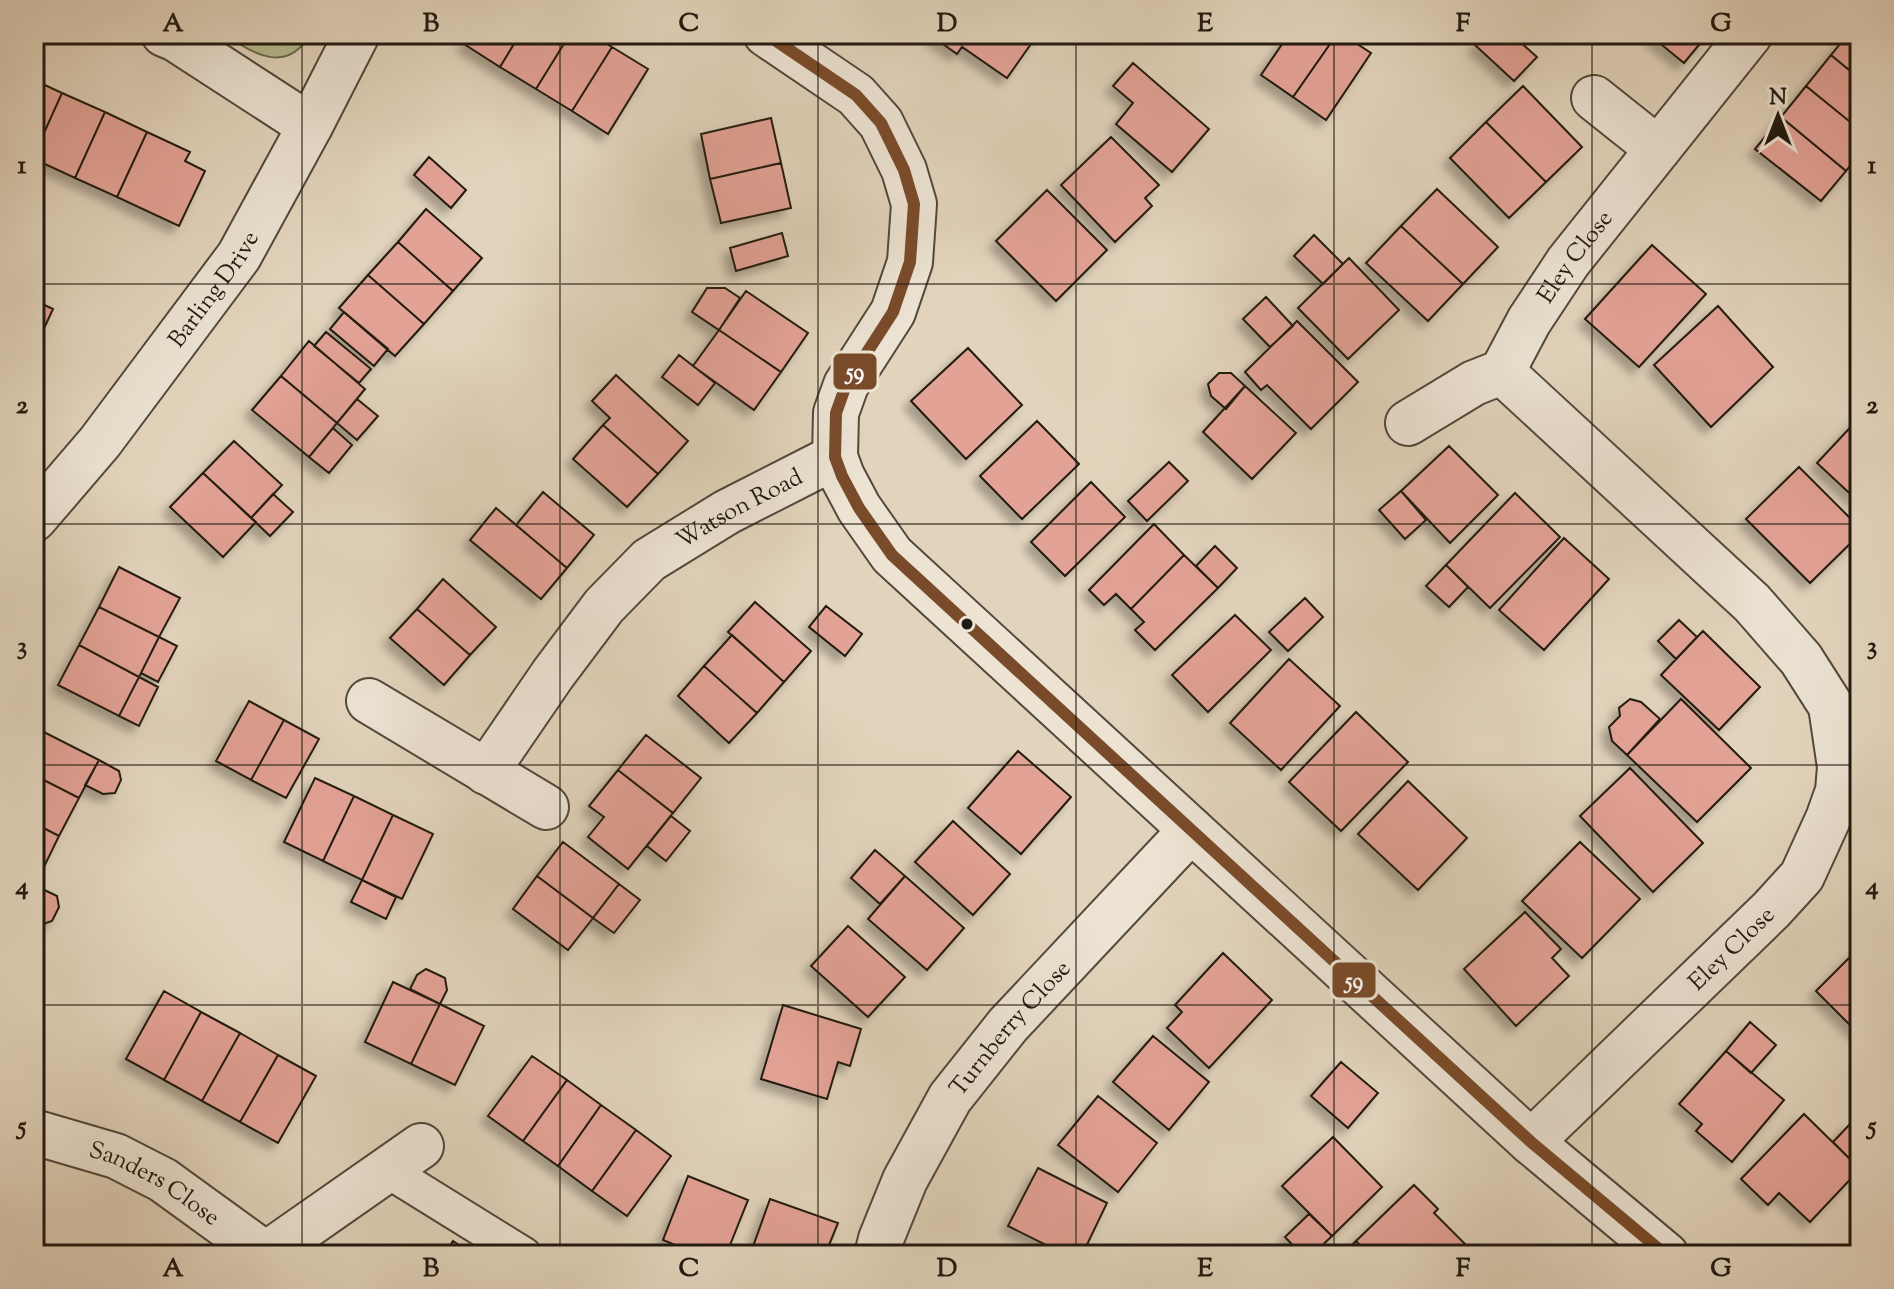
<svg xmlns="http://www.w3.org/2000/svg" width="1894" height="1289" font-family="'Sorts Mill Goudy',serif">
  <defs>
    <filter id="shadow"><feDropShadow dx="-7" dy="7" stdDeviation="4" flood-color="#0004"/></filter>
  </defs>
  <rect width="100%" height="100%" fill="#e2d4bc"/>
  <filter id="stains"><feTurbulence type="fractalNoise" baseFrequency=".0025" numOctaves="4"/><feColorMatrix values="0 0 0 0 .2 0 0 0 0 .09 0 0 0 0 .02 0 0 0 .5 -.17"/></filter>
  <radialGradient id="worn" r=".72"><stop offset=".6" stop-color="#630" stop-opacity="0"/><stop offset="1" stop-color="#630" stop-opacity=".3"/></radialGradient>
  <path fill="#b4bc8f" stroke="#6b6b50" stroke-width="2" d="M225 34H310C288 74 253 55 225 34Z"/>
  <path fill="#e3a296" stroke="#221a11" stroke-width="2" filter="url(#shadow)" d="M471 34H520L500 67 464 44Z
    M520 34H570L536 89 500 67Z
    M570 34H589L612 47 572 111 536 89Z
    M929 34H1038L1007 78 962 47 957 54Z
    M1289 34H1337L1293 97 1261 75Z
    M1337 34H1342L1371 53 1326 120 1293 97Z
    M1486 34H1511L1537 57 1514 81 1475 45Z
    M1653 34H1708L1684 63 1651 36Z
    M1848 34H1860V79L1831 55Z
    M612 47 648 69 608 134 572 111Z
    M1831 55 1860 79V130L1806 86Z
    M1133 63 1209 129 1172 172 1116 124 1133 103 1113 86Z
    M34 80 62 93 34 155Z
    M1523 86 1582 147 1546 182 1486 122Z
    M1806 86 1860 130V153L1846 171 1781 117Z
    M62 93 105 112 75 178 34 159V155Z
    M105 112 147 132 117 197 75 178Z
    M1781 117 1846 171 1821 201 1755 149Z
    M771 118 781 163 710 179 701 134Z
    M1486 122 1546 182 1509 218 1450 158Z
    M147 132 190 152 185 161 205 171 179 226 117 197Z
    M1111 137 1159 185 1145 198 1152 206 1115 242 1061 185Z
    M429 157 466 190 451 208 414 175Z
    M781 163 791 208 721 223 710 179Z
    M1437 189 1498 247 1463 284 1401 226Z
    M1047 190 1107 250 1056 301 996 241Z
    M426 209 482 258 453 291 398 242Z
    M1401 226 1463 284 1428 321 1366 263Z
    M782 233 788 256 736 271 730 248Z
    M1314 235 1343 264 1323 284 1294 256Z
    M398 242 453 291 424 324 368 275Z
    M1652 245 1706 294 1639 367 1585 319Z
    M1349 258 1399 310 1348 359 1298 308Z
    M368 275 424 324 395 356 339 308Z
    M707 288H725L740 298 719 330 692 312Z
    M746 291 808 333 781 372 719 330Z
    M1266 297 1293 326 1270 347 1243 319Z
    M34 300 53 309 34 350Z
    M1718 306 1773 367 1711 427 1654 365Z
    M344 312 388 349 374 366 330 329Z
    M1297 321 1358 382 1311 429 1267 385 1261 390 1245 372Z
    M719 330 781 372 754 410 693 366Z
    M326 332 371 369 359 383 314 346Z
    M309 341 365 389 337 423 281 376Z
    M968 348 1022 405 966 459 911 401Z
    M679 355 715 383 698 405 662 377Z
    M1219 373H1231L1245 386 1226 409 1211 396 1208 384Z
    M616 375 688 441 658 474 603 425 610 418 592 401Z
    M281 376 337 423 309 457 252 410Z
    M1245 386 1296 433 1252 479 1203 432Z
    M357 399 378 416 357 440 337 423Z
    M1860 417V503L1817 463Z
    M1037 421 1079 464 1022 519 980 476Z
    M603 425 658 474 627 507 573 459Z
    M333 428 352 445 329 473 309 457Z
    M234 441 282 485 251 518 203 473Z
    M1449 446 1498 495 1450 543 1401 491Z
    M1169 462 1188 481 1147 521 1128 501Z
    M1799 467 1860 528V534L1810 583 1746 519Z
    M203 473 256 522 223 557 170 507Z
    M1091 482 1125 517 1065 576 1031 542Z
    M1401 491 1426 520 1405 539 1379 510Z
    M543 492 594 535 567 568 516 525Z
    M1515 493 1560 537 1490 608 1446 565Z
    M273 494 293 512 270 536 251 518Z
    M496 508 567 568 541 599 470 540Z
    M1154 524 1184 555 1131 609 1116 594 1104 605 1089 590Z
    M1564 538 1609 579 1544 650 1499 610Z
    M1215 546 1237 568 1218 588 1196 566Z
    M1184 555 1218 588 1155 650 1135 630 1144 622 1131 609Z
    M1446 565 1468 587 1449 607 1426 586Z
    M119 567 180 598 159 637 99 607Z
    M443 579 496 627 470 655 417 609Z
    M1305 598 1323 617 1288 651 1269 632Z
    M755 602 811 651 784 682 728 632Z
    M826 606 862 634 845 656 809 627Z
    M99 607 159 637 139 677 79 645Z
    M417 609 470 655 444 685 390 638Z
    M1235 615 1271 650 1208 712 1172 675Z
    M1679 620 1697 637 1676 659 1658 641Z
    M1703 631 1760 687 1719 730 1661 675Z
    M732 635 784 682 757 713 704 666Z
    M159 637 177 646 158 682 141 673Z
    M79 645 139 677 119 716 58 685Z
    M1289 659 1340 706 1281 770 1230 723Z
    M704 666 757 713 729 743 678 696Z
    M139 677 158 687 139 726 119 716Z
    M1630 699 1641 702 1660 719 1627 755 1612 741 1609 727 1620 716 1619 708Z
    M1681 699 1751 768 1697 822 1627 755Z
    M249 701 284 720 251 780 216 761Z
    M1356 712 1408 762 1341 831 1289 782Z
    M284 720 319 739 286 798 251 780Z
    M34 727 99 760 79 798 34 775Z
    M646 735 701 778 673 813 618 770Z
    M1018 751 1071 797 1021 854 968 808Z
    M99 760 119 771 121 780 115 793 103 794 85 785Z
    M1630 768 1703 843 1653 892 1580 816Z
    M618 770 673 813 628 869 588 837 604 817 589 806Z
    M34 775 79 798 59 836 34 823Z
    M315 778 354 796 323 861 284 842Z
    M1408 781 1467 838 1418 890 1358 834Z
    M354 796 393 815 362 880 323 861Z
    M393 815 433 834 402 899 362 880Z
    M671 816 690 831 666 861 647 846Z
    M953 821 1010 874 973 915 915 862Z
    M34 823 59 836 40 875 34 872Z
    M563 842 619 884 593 918 537 876Z
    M1580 842 1640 899 1582 958 1522 901Z
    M875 850 905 876 880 904 851 878Z
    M537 876 593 918 568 950 513 909Z
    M905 876 964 928 927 970 868 919Z
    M362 880 396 897 386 919 351 902Z
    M619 884 640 900 614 933 593 918Z
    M34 885 57 896 59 907 52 921 43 924 34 919Z
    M1525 912 1561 949 1552 958 1569 976 1516 1026 1464 969Z
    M848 926 905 977 868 1017 811 966Z
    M1860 947V1035L1816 991Z
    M1223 953 1272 1000 1209 1068 1167 1028 1182 1012 1175 1005Z
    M426 969 445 978 447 990 440 1004 410 989 417 975Z
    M393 982 440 1004 411 1064 365 1042Z
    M164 991 201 1012 164 1080 126 1059Z
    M440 1004 484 1026 455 1085 411 1064Z
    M783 1005 861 1029 850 1066 838 1062 827 1099 761 1079Z
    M201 1012 240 1033 202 1101 164 1080Z
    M1750 1022 1776 1045 1751 1073 1726 1051Z
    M240 1033 278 1055 240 1122 202 1101Z
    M1153 1036 1209 1082 1169 1130 1113 1082Z
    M1726 1051 1784 1100 1732 1162 1696 1131 1702 1124 1679 1104Z
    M278 1055 316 1076 278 1143 240 1122Z
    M532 1056 567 1080 523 1141 488 1116Z
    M1341 1062 1378 1093 1348 1128 1311 1096Z
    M567 1080 601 1105 558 1166 523 1141Z
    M1098 1096 1157 1143 1118 1192 1058 1145Z
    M601 1105 636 1130 592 1191 558 1166Z
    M1804 1114 1860 1169 1810 1222 1779 1193 1768 1205 1741 1179Z
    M1851 1123 1860 1132V1161L1856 1165 1833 1142Z
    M636 1130 671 1156 627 1216 592 1191Z
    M1333 1137 1382 1187 1332 1236 1282 1186Z
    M1038 1168 1107 1203 1082 1255H1066L1008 1226Z
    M688 1176 748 1200 726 1255H699L663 1240Z
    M1414 1185 1438 1209 1434 1213 1465 1244 1454 1255H1369L1356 1241Z
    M770 1199 838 1223 825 1255H750Z
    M1309 1214 1332 1236 1312 1255H1302L1285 1237Z
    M453 1241 474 1255H444Z
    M1356 1241 1369 1255H1342Z
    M46 1245 67 1255H41Z
    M1002 1246 1026 1255H999Z"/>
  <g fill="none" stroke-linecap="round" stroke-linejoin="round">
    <defs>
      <path id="lane" d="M387 1170 524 1255"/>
      <g id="street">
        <path d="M164 34 176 39 310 126"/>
        <path d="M766 34 856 95 881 123 904 170 914 204 910 262 893 312 846 385 836 413 835 457 842 476 859 508 892 555 1531 1142 1666 1255"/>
        <path d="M1594 98 1658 149"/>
        <path d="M1502 372 1752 603 1801 659 1831 706 1840 767 1838 791 1828 819 1802 876 1771 910 1531 1142"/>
        <path id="s1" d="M1408 423 1474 383 1502 372 1529 321 1568 262 1750 34"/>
        <path id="s2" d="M34 519 100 442 239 256 310 126 357 34"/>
        <path d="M369 701 546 807"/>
        <path id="s3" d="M486 772 553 674 604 606 649 560 727 512 835 457"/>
        <path id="s4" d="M34 1132 116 1156 163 1180 265 1254"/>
        <path d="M265 1255 421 1146"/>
        <path id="s5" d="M877 1255 881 1239 905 1180 950 1098 1008 1025 1191 830"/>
      </g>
    </defs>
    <use href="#lane" stroke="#52483c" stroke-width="38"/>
    <use href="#street" stroke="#52483c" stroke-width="48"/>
    <use href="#lane" stroke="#ece3d3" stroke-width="34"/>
    <use href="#street" stroke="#ece3d3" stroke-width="44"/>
    <defs>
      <path id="bus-1" d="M766 34 856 95 881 123 904 170 914 204 910 262 893 312 846 385 836 413 835 457 842 476 859 508 892 555 1531 1142 1666 1255"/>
    </defs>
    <use href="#bus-1" stroke="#ece3d3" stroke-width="18"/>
    <use href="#bus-1" stroke="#7a4b2a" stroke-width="12"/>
  </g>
  <path fill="none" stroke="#221a11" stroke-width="2" stroke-opacity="0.55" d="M302 34V1255M560 34V1255M818 34V1255M1076 34V1255M1334 34V1255M1592 34V1255M34 284H1860M34 524H1860M34 765H1860M34 1005H1860"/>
  <circle fill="#221a11" stroke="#ece3d3" stroke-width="3" cx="967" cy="624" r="7"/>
  <g text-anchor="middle" stroke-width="7" stroke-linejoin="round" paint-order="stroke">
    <g font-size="24" fill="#221a11" stroke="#ece3d3">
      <text dy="8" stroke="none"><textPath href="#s1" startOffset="244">Eley Close</textPath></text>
      <text dy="8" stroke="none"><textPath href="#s2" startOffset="292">Barling Drive</textPath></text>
      <text dy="8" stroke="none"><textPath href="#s3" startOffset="372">Watson Road</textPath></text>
      <text transform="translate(1731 948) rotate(-44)" y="8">Eley Close</text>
      <text dy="8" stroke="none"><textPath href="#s5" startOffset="266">Turnberry Close</textPath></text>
      <text dy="8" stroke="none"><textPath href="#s4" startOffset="132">Sanders Close</textPath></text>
    </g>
  </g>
  <g stroke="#ece3d3" stroke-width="3">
    <rect x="832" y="352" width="46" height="39" rx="8" fill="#7a4b2a"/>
    <rect x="1331" y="961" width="46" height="38" rx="8" fill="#7a4b2a"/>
  </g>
  <g font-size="22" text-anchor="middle" font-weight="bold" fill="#fff">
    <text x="855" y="379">59</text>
    <text x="1354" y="988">59</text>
  </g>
  <rect width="1894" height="1289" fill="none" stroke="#e2d4bc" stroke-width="88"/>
  <g transform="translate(1778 116)" stroke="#ece3d3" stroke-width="6" paint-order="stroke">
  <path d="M0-6L14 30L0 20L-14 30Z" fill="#221a11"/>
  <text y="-12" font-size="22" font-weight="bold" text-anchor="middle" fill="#221a11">N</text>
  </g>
  <rect x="44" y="44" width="1806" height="1201" fill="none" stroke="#221a11" stroke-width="3"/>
  <g font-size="26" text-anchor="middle" font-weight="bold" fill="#221a11">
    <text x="173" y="31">A</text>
    <text x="431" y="31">B</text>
    <text x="689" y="31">C</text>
    <text x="947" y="31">D</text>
    <text x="1205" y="31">E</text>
    <text x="1463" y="31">F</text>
    <text x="1721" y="31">G</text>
    <text x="22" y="173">1</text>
    <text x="1872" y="173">1</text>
    <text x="22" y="413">2</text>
    <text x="1872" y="413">2</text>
    <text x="22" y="654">3</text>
    <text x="1872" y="654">3</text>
    <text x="22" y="894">4</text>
    <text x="1872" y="894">4</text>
    <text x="22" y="1134">5</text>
    <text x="1872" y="1134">5</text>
    <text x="173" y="1276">A</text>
    <text x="431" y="1276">B</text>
    <text x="689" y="1276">C</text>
    <text x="947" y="1276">D</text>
    <text x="1205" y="1276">E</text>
    <text x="1463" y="1276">F</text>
    <text x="1721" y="1276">G</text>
  </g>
  <rect width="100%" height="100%" filter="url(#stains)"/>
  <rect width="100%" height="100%" fill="url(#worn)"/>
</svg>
